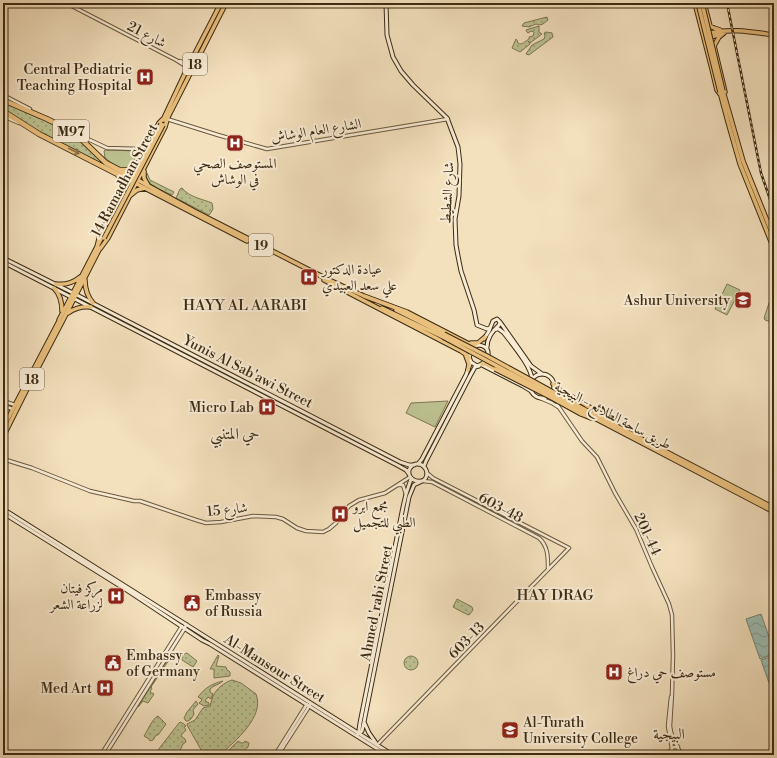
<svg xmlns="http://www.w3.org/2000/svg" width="777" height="758" font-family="'Libre Bodoni',Amiri,serif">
  <defs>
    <pattern id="grass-dots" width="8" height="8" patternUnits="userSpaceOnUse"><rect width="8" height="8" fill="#bcc290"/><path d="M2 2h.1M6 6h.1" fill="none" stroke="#9a9e74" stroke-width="1.8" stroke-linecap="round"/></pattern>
    <pattern id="water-waves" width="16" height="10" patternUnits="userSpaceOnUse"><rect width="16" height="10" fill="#9bbdb3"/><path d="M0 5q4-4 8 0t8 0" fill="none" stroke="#809a90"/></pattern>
  </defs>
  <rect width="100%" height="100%" fill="#f3e0bd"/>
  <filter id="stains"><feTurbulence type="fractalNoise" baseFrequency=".005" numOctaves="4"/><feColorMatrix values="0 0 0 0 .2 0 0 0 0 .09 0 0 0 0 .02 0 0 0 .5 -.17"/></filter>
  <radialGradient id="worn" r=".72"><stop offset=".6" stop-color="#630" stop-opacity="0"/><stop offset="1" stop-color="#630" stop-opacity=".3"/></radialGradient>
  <path fill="url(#grass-dots)" stroke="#7c7752" d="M547 17 548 20 543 24 540 25 536 24 529 27 522 26 524 23Z
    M539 26V32L542 34 530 43 528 41 530 44 520 52 512 48 516 39 517 40 518 43C522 46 525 41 529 39V37L533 36 534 33V32L531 31 528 33 527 32 526 30Z
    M546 32 552 33 553 37 529 55 526 54 532 45 544 39 545 36 544 33Z
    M3 102C27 112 54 121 76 137 86 143 98 158 107 167L38 131 3 110Z
    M147 173 150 180 174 192 172 195C164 191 143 185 147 173Z
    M182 188C189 197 202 199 212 203L213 209 210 214 209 215 176 198 180 189Z
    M773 291 774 293V323L765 320 764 318Z
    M457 599 472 607 473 610 469 615 466 614 465 613H464L453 607Z
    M187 653 197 661 193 667 182 660V655Z
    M218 655 219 656 216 666 226 667 227 670 230 672V676L214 678V669H210Z
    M404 663a7 7 0 1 1 14 0a7 7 0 1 1-14 0Z
    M167 661H169L167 663 151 687 152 688 150 692 154 694 148 703 143 701 138 707Z
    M232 680 241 683 256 694C265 717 235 741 220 755H204L187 725V724L195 720 203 708 210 706C211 703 212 699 213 696 216 689 225 682 232 680Z
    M223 681C219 685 214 685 210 689V692L213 694 211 699 208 697 205 701 209 703V705L204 706 199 703 202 700 200 698 198 697C205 688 211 684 223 681Z
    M196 701 198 704 193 710 194 714 191 719 188 721H186L184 718 187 712Z
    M158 716 166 724 158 735H156L153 740 150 741 149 739 144 736C148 730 152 719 158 716Z
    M180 722 184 724 186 726 184 727 186 730C184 733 182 733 181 736L185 739 186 742 183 744 178 755H154L179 723Z
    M238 741 241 743H243L245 741 249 743 248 747C245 749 243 752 241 755H224Z"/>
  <path fill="#bcc290" stroke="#7c7752" d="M105 150 138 151C136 155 134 161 131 165 123 174 111 162 105 158L104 151Z
    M727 284 740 290 727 315 715 309Z
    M448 401 435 427 406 413 411 403Z"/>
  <path fill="url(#water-waves)" stroke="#758373" d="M761 614 774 651V654L760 659 746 619Z
    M770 657 774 659V684L771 685 769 683 761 660Z"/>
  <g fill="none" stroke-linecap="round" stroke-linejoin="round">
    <defs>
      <path id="tertiary" d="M66 3 176 60 192 70
        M180 61 193 67
        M3 95 30 109
        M3 116 19 123
        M167 119 218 135 267 149 448 119
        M77 134 107 148 140 149 145 148
        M540 398 552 403 558 407
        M557 400 558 406 582 441 597 457 615 493 636 529 652 567 669 604 672 615 673 656 672 694 670 726 671 732 674 741 678 747
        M3 401 15 405
        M3 406 13 409
        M3 459 32 468 90 491 134 501H140L196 520 206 523 221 522 253 516 276 517 283 519 297 528 306 531 323 532 329 529 336 523 349 506 359 500 385 493 410 477
        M423 481 432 482 539 538C548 546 548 557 548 568
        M399 485H403L406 494
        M671 697 668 726 672 749
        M377 745 569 548 433 478 427 473
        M671 751a4 4 0 1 1 8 0a4 4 0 1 1-8 0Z
        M101 755 182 626
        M105 755 185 628 186 624
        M275 755 307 704
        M278 755 310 705
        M664 755 671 750"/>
      <path id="secondary" d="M386 3 387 35 393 57 401 71 413 85 447 118 458 147 460 164 459 196 455 219 456 245 458 256 461 271 474 310 477 325 487 329 490 328 491 326
        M3 258 73 293 400 462 409 465H414
        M3 262 397 465 406 470 409 474
        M500 322 531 366 542 374
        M494 330 497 329H499L504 333C512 344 532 367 532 380
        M484 339 489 331 493 321 497 319 500 322
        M478 345C494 346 489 363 477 366L471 362 469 357 473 348Z
        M487 350C486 339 492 332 499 325L500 322
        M482 365 523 386 531 391
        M530 386a12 12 0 1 1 24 0a12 12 0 1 1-24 0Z
        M418 464 422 459 466 375 470 364V361
        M424 466 426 461 470 376 475 367 479 366
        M3 509 393 755
        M3 513 128 591 202 640 210 644 387 755
        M364 722 369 733 376 743
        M358 734 362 731 364 722 409 497 414 485C417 483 422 482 425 479 430 472 424 463 416 464 404 467 408 483 421 481
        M360 734 359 730 360 723 403 507 406 494 411 479"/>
      <path id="primary" d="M695 3 712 69 717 90 720 94
        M704 3 710 26 714 28 720 30
        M710 33C732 28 752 32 774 35
        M724 33 719 37 714 46 725 92
        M711 37 721 34
        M723 91 743 161 774 238
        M720 92 728 122 740 164 774 249
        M163 120 188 67 221 3
        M166 121 226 3
        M144 171V178L148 185
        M136 179 194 211 327 279 364 296 407 312 471 345 475 346
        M135 183 247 241
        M131 195 137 190 145 188
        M97 247 100 235 159 123 163 119
        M100 249 108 238 165 127 167 120
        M85 280C85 289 87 296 93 303
        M324 280 461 351 467 355 469 358
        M56 284C65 285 73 283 80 277
        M54 288C60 294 62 302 62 311
        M382 308 443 337
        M396 310 444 334
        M68 313C75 308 82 306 91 307
        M59 320 102 237
        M62 322 100 248
        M471 343H478L485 337
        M466 356 469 364 468 370
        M482 364H486L495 369
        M553 384 558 389 603 415 615 424
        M584 409 774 508
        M583 412 774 512
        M581 414 591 418
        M3 428 59 321
        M3 437 30 383 62 322"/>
      <path id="motorway" d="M3 100 47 119 71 131 79 137 106 163 131 176
        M3 111 39 134 129 180
        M120 170H128L138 163
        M118 175C122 181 123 186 122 193"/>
    </defs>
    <use href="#tertiary" stroke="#6a593e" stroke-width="4.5"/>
    <use href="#secondary" stroke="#3d2c13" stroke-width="5"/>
    <use href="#primary" stroke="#3d2c13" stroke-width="5.5"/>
    <use href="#motorway" stroke="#3d2c13" stroke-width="6"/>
    <use href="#tertiary" stroke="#f7ebd4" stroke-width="2.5"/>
    <use href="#secondary" stroke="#f7ebd4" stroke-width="3"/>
    <use href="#primary" stroke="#eac07e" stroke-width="3.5"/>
    <use href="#motorway" stroke="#eac07e" stroke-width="4.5"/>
    <defs>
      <path id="rail" d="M727 3 761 173 774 211"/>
    </defs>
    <use href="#rail" stroke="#3d2c13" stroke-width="2.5"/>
    <use href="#rail" stroke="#f7ebd4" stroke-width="1" stroke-dasharray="3" stroke-linecap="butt"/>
    <defs>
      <path id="primary-bridge" d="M698 3 720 92
        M702 3 723 91
        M131 182 161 124
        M104 238 163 125
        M444 334 487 356 584 409
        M443 337 583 412
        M495 369 552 398 581 414"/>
    </defs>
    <use href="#primary-bridge" stroke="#3d2c13" stroke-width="5.5" stroke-linecap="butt"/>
    <use href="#primary-bridge" stroke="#eac07e" stroke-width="3.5"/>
  </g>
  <defs><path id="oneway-shaft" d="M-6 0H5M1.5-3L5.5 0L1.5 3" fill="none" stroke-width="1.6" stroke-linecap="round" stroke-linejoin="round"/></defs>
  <use stroke="#8b6f43" href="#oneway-shaft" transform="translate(74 151) rotate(27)"/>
  <defs>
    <symbol id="hospital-square" viewBox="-11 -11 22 22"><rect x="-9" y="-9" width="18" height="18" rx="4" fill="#8f2418" stroke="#f7ebd4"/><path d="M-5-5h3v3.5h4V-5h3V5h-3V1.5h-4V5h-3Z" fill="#fff"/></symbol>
    <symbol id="university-square" viewBox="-11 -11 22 22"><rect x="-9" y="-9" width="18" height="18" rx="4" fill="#8f2418" stroke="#f7ebd4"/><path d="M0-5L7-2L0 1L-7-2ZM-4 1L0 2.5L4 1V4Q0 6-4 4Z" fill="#fff"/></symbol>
    <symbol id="civic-square" viewBox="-11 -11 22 22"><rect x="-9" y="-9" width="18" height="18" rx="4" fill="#8f2418" stroke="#f7ebd4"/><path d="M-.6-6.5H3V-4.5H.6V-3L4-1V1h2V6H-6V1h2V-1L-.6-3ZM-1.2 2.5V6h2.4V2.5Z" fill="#fff"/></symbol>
  </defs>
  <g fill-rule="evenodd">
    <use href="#hospital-square" x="135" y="67" width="20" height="20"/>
    <use href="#hospital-square" x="225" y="133" width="20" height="20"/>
    <use href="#hospital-square" x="299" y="267" width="20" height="20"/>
    <use href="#university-square" x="733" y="290" width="20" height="20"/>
    <use href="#hospital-square" x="257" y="397" width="20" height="20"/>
    <use href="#hospital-square" x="330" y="504" width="20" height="20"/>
    <use href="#hospital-square" x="106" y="586" width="20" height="20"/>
    <use href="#civic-square" x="182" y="593" width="20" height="20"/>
    <use href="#civic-square" x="103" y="653" width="20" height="20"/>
    <use href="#hospital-square" x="604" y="662" width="20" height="20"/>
    <use href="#hospital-square" x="95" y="678" width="20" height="20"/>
    <use href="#university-square" x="500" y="720" width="20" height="20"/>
  </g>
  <g text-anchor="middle" stroke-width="4" stroke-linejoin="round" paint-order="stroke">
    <g fill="#f7ebd4" stroke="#75654d" stroke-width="1">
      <rect x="183" y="53" width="24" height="22" rx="3"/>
      <rect x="53" y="120" width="36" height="22" rx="3"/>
      <rect x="249" y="234" width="24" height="22" rx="3"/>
      <rect x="20" y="368" width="24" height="22" rx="3"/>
    </g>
    <g font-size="13" font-weight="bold" fill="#3d2c13">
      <text x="195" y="69">18</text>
      <text x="71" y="136">M97</text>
      <text x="261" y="250">19</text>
      <text x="32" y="384">18</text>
    </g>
    <g font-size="14" fill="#3d2c13" stroke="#f7ebd4">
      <text transform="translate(147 34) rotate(27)" y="5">شارع 21</text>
      <text transform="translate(316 130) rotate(-9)" y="5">الشارع العام الوشاش</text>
      <text transform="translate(124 180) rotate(-62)" y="5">14 Ramadhan Street</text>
      <text transform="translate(447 193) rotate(-87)" y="5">شارع الشطيط</text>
      <text transform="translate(248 371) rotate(27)" y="5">Yunis Al Sab'awi Street</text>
      <text transform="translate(613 415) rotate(28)" y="5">طريق ساحة الطلائع - البيجية</text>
      <text transform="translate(501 507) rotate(28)" y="5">603-48</text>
      <text transform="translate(227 509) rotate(-6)" y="5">شارع 15</text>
      <text transform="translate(648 534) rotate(65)" y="5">201-44</text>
      <text transform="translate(376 603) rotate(-79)" y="5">Ahmed 'rabi Street</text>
      <text transform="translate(466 640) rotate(-46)" y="5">603-13</text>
      <text transform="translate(275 668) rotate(32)" y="5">Al-Mansour Street</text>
    </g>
    <g font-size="14" fill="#3d2c13" stroke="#f7ebd4" text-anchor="start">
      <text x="132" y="74" text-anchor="end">Central Pediatric<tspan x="132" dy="16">Teaching Hospital</tspan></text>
      <text x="235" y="168" text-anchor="middle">المستوصف الصحي<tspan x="235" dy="16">في الوشاش</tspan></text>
      <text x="322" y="274">عيادة الدكتور<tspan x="322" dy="16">علي سعد العبيدي</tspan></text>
      <text x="730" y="305" text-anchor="end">Ashur University</text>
      <text x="254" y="412" text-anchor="end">Micro Lab</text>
      <text x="353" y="511">مجمع ابرو<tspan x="353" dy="16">الطبي للتجميل</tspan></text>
      <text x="103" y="593" text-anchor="end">مركز فيتان<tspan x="103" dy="16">لزراعة الشعر</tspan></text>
      <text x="205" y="600">Embassy<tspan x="205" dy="16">of Russia</tspan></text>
      <text x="126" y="660">Embassy<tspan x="126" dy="16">of Germany</tspan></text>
      <text x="627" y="677">مستوصف حي دراغ</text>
      <text x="92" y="693" text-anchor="end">Med Art</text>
      <text x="523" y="727">Al-Turath<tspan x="523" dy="16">University College</tspan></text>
    </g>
    <g font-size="15" fill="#3d2c13" stroke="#f7ebd4">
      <text x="245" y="310">HAYY AL AARABI</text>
      <text x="555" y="600">HAY DRAG</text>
      <text x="669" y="739">البيجية</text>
    </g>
    <g font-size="16" fill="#3d2c13" stroke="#f7ebd4">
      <text x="235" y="439">حي المتنبي</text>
    </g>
  </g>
  <rect width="777" height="758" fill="none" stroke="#f3e0bd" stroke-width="16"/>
  <rect x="4" y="4" width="769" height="750" fill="none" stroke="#3d2c13" stroke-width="2"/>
  <rect x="8" y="8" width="761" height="742" fill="none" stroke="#3d2c13"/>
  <rect width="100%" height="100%" filter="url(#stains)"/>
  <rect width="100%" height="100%" fill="url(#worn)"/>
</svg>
